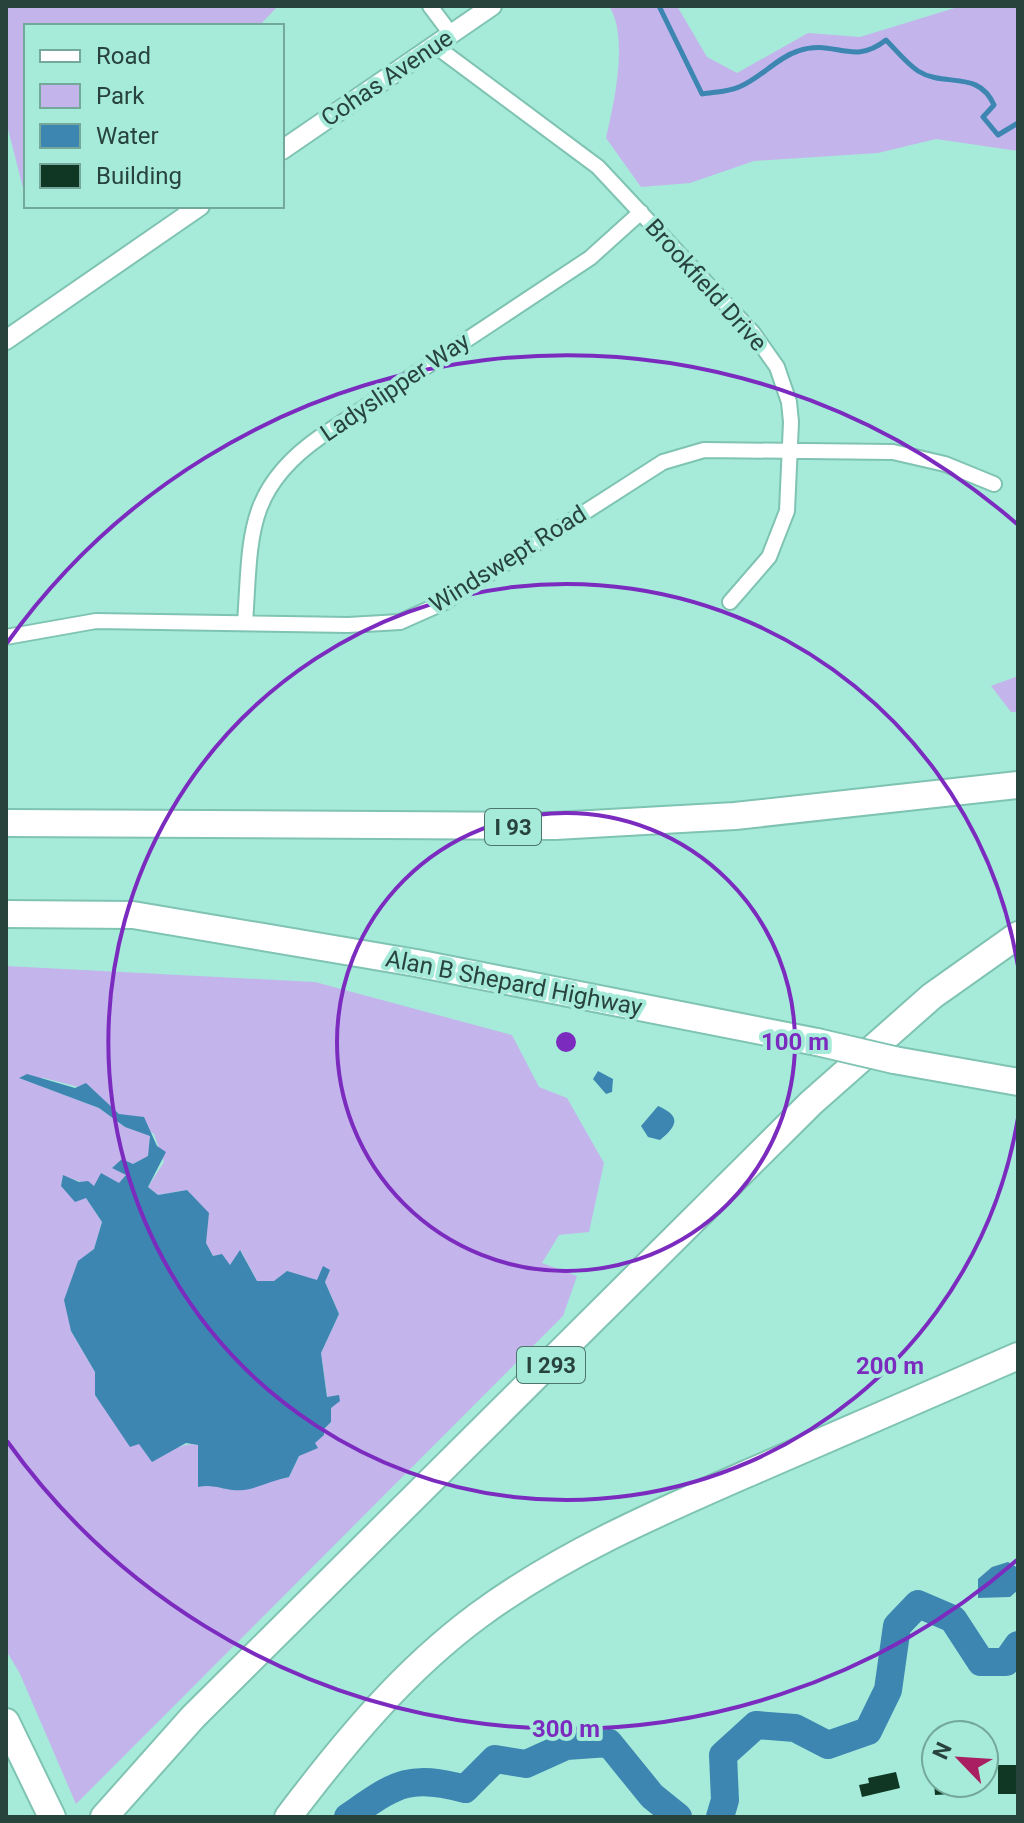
<svg xmlns="http://www.w3.org/2000/svg" width="1024" height="1823" font-family="Roboto,sans-serif">
  <rect width="100%" height="100%" fill="#a6ebda"/>
  <path fill="#c3b4eb" fill-rule="evenodd" d="M6 6H278L259 26H26L24 192 6 121Z
    M609 6H677L707 57 737 73 808 33 860 37 961 6H1018V151L936 139 878 153 754 161 690 183 641 187 606 138C614 104 629 36 609 6Z
    M1018 676V712H1011L991 686Z
    M6 966 315 982 512 1035 539 1087 567 1098 604 1163 589 1232 559 1235 542 1263 577 1276 563 1316 76 1804 20 1674 6 1650ZM20 1078H44L90 1090 119 1114 154 1134 164 1162 148 1187 158 1195 187 1190 206 1244 213 1256 230 1265 241 1251 257 1281 274 1282 287 1271 303 1279 325 1282 339 1314 321 1353 331 1422 299 1456 289 1477C256 1483 243 1496 209 1484L199 1445C185 1442 181 1448 168 1450 136 1454 112 1417 95 1395V1372L71 1331 78 1262 94 1249 102 1222 86 1198 61 1186 63 1176 94 1186 119 1184 126 1175 112 1167 133 1164 149 1156 150 1135 125 1127 99 1108Z"/>
  <path fill="#3c86b1" d="M598 1071 613 1079 612 1092 606 1094 593 1079Z
    M27 1074 75 1088 86 1083 119 1114 144 1117 157 1146 166 1152 148 1187 158 1195 187 1190 209 1213 206 1243 213 1256 222 1254 230 1265 240 1250 257 1281H274L287 1271 317 1280 323 1266 330 1270 325 1282 339 1314 321 1353 327 1397 339 1395 340 1401 331 1408V1422L324 1429V1435L315 1443 318 1448 299 1456 289 1477C273 1480 258 1488 244 1490 227 1492 214 1483 198 1487V1445L186 1443 152 1462 139 1444 130 1447 95 1395V1372L71 1331 64 1300 78 1261 94 1249 102 1222 86 1198 75 1202 61 1186 63 1175 79 1182 88 1181 94 1186 101 1173 119 1183 126 1175 112 1168 122 1159 133 1164 148 1156 150 1136 125 1127 99 1108 19 1078Z
    M658 1106C681 1116 678 1125 660 1140L648 1137 641 1126Z
    M1008 1562 1018 1568V1590L1010 1597 978 1598V1579L992 1567Z"/>
  <g fill="none" stroke-linecap="round" stroke-linejoin="round">
    <path stroke="#3c86b1" stroke-width="5" d="M659 6 702 94C714 92 728 92 739 87 760 79 776 58 798 51 834 38 852 67 886 40 896 50 906 63 918 71 945 88 978 69 994 105L983 117 998 135 1018 123"/>
    <path stroke="#3c86b1" stroke-width="28" d="M348 1817C395 1785 407 1773 465 1789L495 1759 526 1764 566 1746 609 1743 652 1796 678 1817
      M720 1817 725 1800 723 1755 756 1725 795 1728 828 1745 868 1731 888 1690 897 1626 918 1604 953 1619 981 1662H1006L1018 1645"/>
  </g>
  <path fill="#0f3723" d="M998 1765H1018V1794H998Z
    M896 1772 900 1788 862 1797 859 1785 869 1783 868 1778Z
    M934 1783H951L952 1794 935 1795Z"/>
  <g fill="none" stroke-linecap="round" stroke-linejoin="round">
    <defs>
      <path id="minor" d="M430 6 451 34
        M434 45 598 167 753 333 777 367 789 402 791 422 787 511 769 557 730 602
        M245 623C251 539 244 490 320 437L590 258 641 212
        M6 637 96 621 348 625 400 622 445 602 663 462 704 450 893 452 945 464 994 484"/>
      <path id="tertiary" d="M282 150 492 6
        M6 340 200 206"/>
      <path id="motorway" d="M6 823 555 826 735 816 1018 785
        M6 914 133 915 416 963 817 1042
        M894 1060 1018 1082
        M6 1722 52 1817
        M104 1817 193 1717 811 1103 932 996 1018 935
        M288 1817C345 1742 403 1671 479 1615 562 1554 657 1513 751 1472 840 1433 929 1395 1018 1356"/>
    </defs>
    <use href="#minor" stroke="#7fc3b2" stroke-width="18"/>
    <use href="#tertiary" stroke="#7fc3b2" stroke-width="22"/>
    <use href="#motorway" stroke="#7fc3b2" stroke-width="30"/>
    <use href="#minor" stroke="#fff" stroke-width="14"/>
    <use href="#tertiary" stroke="#fff" stroke-width="18"/>
    <use href="#motorway" stroke="#fff" stroke-width="26"/>
    <defs>
      <path id="motorway-bridge" d="M817 1042 894 1060"/>
    </defs>
    <use href="#motorway-bridge" stroke="#7fc3b2" stroke-width="30" stroke-linecap="butt"/>
    <use href="#motorway-bridge" stroke="#fff" stroke-width="26"/>
  </g>
  <g fill="none" stroke="#7b2cbf" stroke-width="4">
    <circle cx="566" cy="1042" r="229"/>
    <path d="M1018 1118A458 458 0 1 1 1018 966"/>
    <path d="M1017 1560A687 687 0 0 1 7 1441M7 643A687 687 0 0 1 1017 524"/>
  </g>
  <g text-anchor="middle" stroke-width="8" stroke-linejoin="round" paint-order="stroke">
    <g fill="#a6ebda" stroke="#4d756b" stroke-width="2">
      <rect x="485" y="809" width="56" height="36" rx="6"/>
      <rect x="517" y="1347" width="68" height="36" rx="6"/>
    </g>
    <g font-size="22" font-weight="bold" fill="#27433c">
      <text x="513" y="835">I 93</text>
      <text x="551" y="1373">I 293</text>
    </g>
    <g font-size="24" fill="#27433c" stroke="#a6ebda">
      <text transform="translate(387 78) rotate(-34)" y="8">Cohas Avenue</text>
      <text transform="translate(706 285) rotate(48)" y="8">Brookfield Drive</text>
      <text transform="translate(395 387) rotate(-34)" y="8">Ladyslipper Way</text>
      <text transform="translate(508 559) rotate(-32)" y="8">Windswept Road</text>
      <text transform="translate(514 983) rotate(11)" y="8">Alan B Shepard Highway</text>
    </g>
  </g>
  <circle cx="566" cy="1042" r="12" fill="#7b2cbf" stroke="#a6ebda" stroke-width="4"/>
  <g font-size="24" text-anchor="middle" font-weight="bold" fill="#7b2cbf" stroke="#a6ebda" stroke-width="8" stroke-linejoin="round" paint-order="stroke">
    <text x="795" y="1050">100 m</text>
    <text x="890" y="1374">200 m</text>
    <text x="566" y="1737">300 m</text>
  </g>
  <rect width="1024" height="1823" fill="none" stroke="#27433c" stroke-width="16"/>
  <rect x="24" y="24" width="260" height="184" fill="#a6ebda" stroke="#73a89b" stroke-width="2"/>
  <rect x="40" y="50" width="40" height="12" fill="#ffffff" stroke="#73a89b" stroke-width="2"/>
  <text x="96" y="64" font-size="24" fill="#27433c">Road</text>
  <rect x="40" y="84" width="40" height="24" fill="#c3b4eb" stroke="#73a89b" stroke-width="2"/>
  <text x="96" y="104" font-size="24" fill="#27433c">Park</text>
  <rect x="40" y="124" width="40" height="24" fill="#3c86b1" stroke="#73a89b" stroke-width="2"/>
  <text x="96" y="144" font-size="24" fill="#27433c">Water</text>
  <rect x="40" y="164" width="40" height="24" fill="#0f3723" stroke="#73a89b" stroke-width="2"/>
  <text x="96" y="184" font-size="24" fill="#27433c">Building</text>
  <g transform="translate(960 1759) rotate(295)"><circle r="38" fill="#a6ebda" stroke="#73a89b" stroke-width="2"/>
  <path d="M0-6L14 30L0 20L-14 30Z" fill="#a91f62"/>
  <text y="-12" font-size="22" font-weight="bold" text-anchor="middle" fill="#27433c">N</text>
  </g>
</svg>
